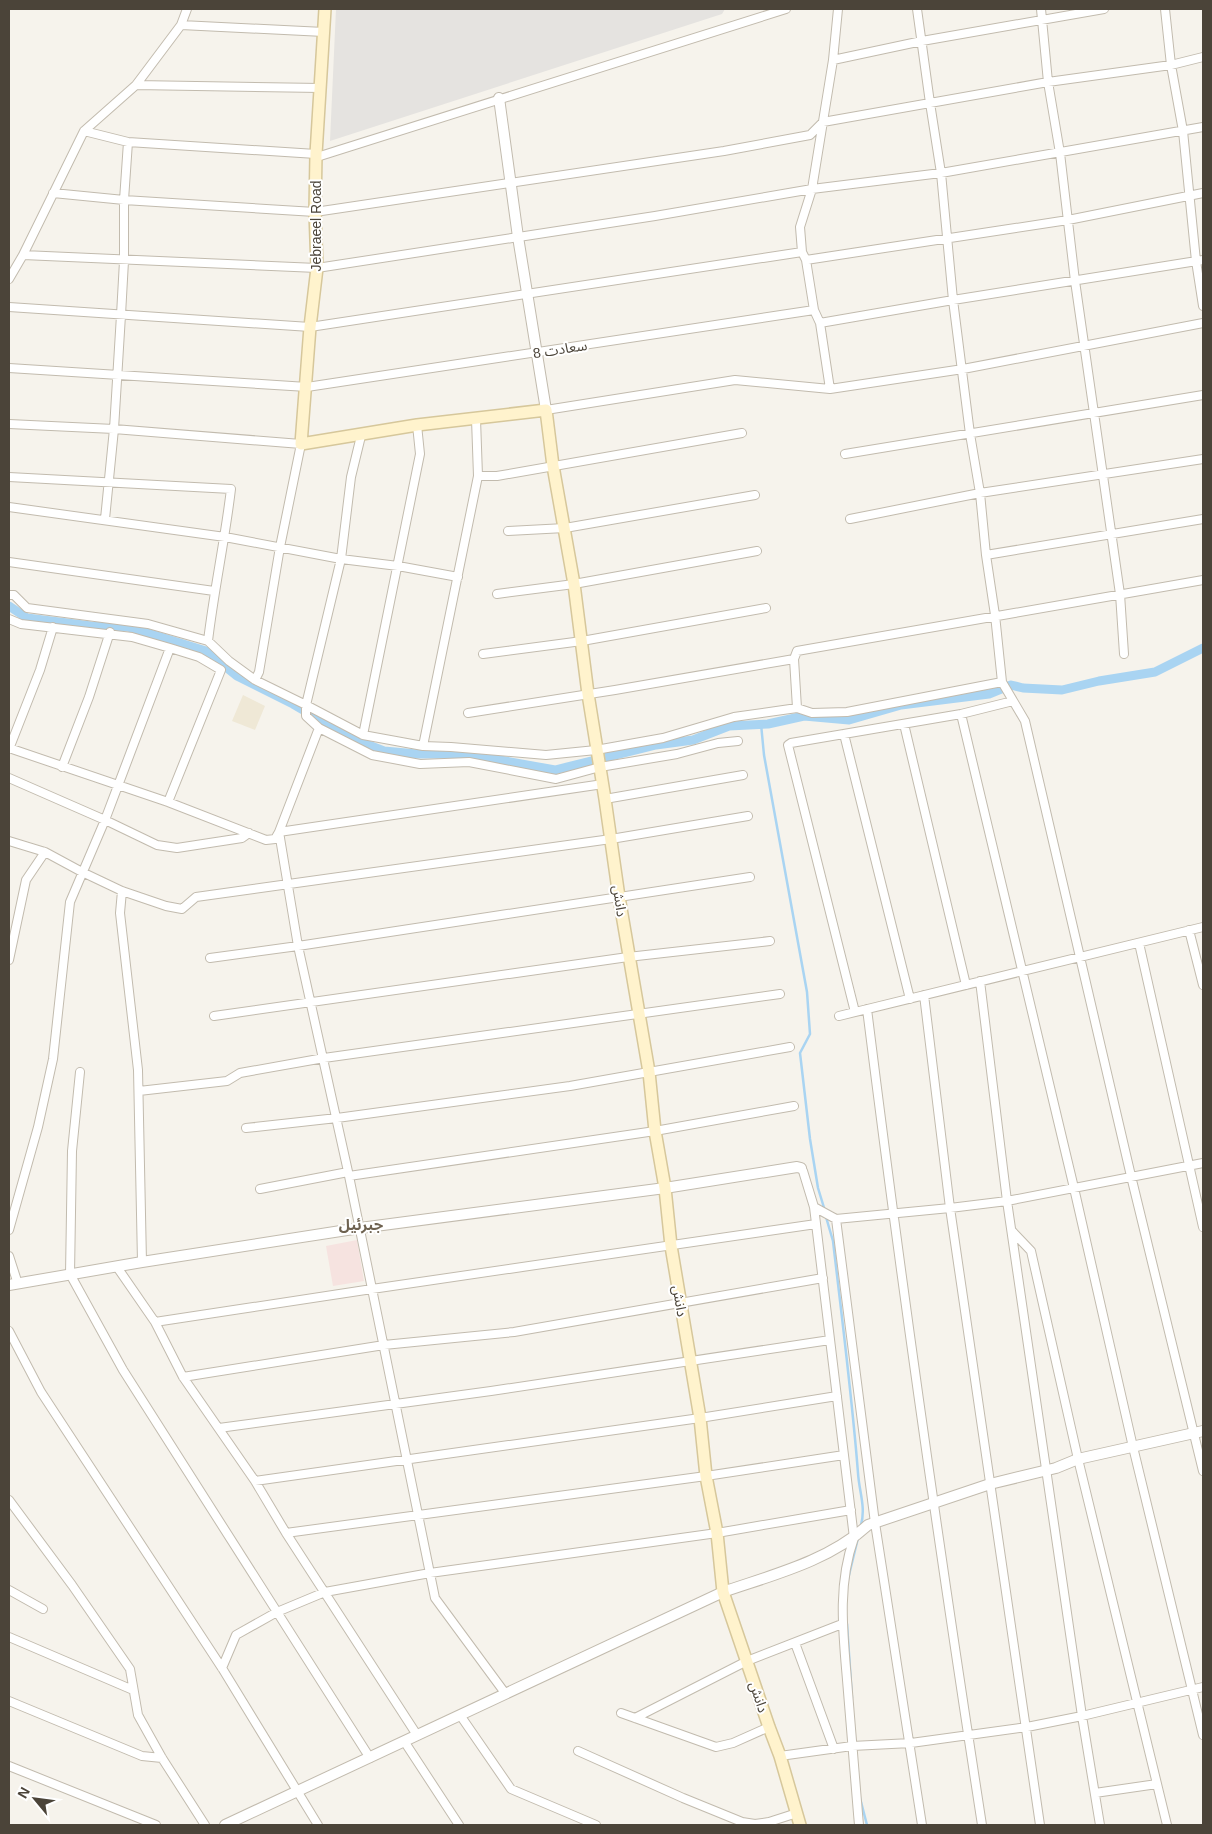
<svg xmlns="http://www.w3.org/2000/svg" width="1212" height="1834" font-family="Helvetica,'Noto Sans Arabic',sans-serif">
  <rect width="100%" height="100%" fill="#f6f3ec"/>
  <path fill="#efe8d6" d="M243 695 265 706 255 730 232 721Z"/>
  <path fill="#f6e3e0" d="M357 1240 364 1281 333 1286 326 1246Z"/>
  <path fill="#e5e3e0" d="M336 9H725L722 14 330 141Z"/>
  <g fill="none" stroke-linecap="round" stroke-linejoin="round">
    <path stroke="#a9d4f2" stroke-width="2.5" d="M761 724 764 755 807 992 810 1034 800 1053 810 1139 818 1188 825 1211
      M826 1217 833 1241C842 1319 852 1396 858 1473 859 1491 866 1507 861 1525
      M848 1579 858 1538
      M847 1624 852 1698
      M860 1798 867 1825"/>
    <path stroke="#a9d4f2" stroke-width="9" d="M9 606 27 618 91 626 128 627 206 651 237 676 293 704 353 739 384 751 417 754H467L555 770 656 745 693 740 729 726 768 724 804 716 849 720 901 705 989 694 1011 685 1023 688 1062 690 1099 681 1155 672 1203 648"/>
    <defs>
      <path id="minor" d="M917 9 930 103 941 173 953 300 970 434 980 493 986 555 995 615 1002 682 1025 721 1131 1176 1203 1471
        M1041 9 1048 82 1060 153 1075 281 1120 594 1124 654
        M1165 9 1171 65 1183 131 1196 261 1203 306
        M181 25 324 32
        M833 60 922 41 1104 9
        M136 85 321 88
        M84 131 128 142 316 154
        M317 157 786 9
        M53 193 124 200 315 212 724 151 810 135 823 122 1048 82 1171 65 1203 57
        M23 255 317 268 655 216 812 189 941 173 1203 127
        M806 260 1068 220 1203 193
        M9 279 23 255 84 131 136 85 181 25 187 9
        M9 307 310 327 802 252
        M820 323 953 300 1203 260
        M9 368 307 387 814 310
        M830 389 820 323 814 310 806 260 802 252 800 227 812 189 833 60 838 9
        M546 410 735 380 830 389 963 369 1203 323
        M9 424 114 429 301 444 280 547 259 672 255 680
        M361 436 351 477 341 559 306 705V716L319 728 372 755 420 764 469 762 556 779 600 767 677 754 718 743 738 741
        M845 454 1203 395
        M478 476H497L742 433
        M9 477 231 489C225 540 214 590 208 641
        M9 507 225 537 341 559 398 566 458 577
        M105 519 114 429 121 315 124 261V200L128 142
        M850 519 980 493 1203 459
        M508 531 565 528 755 495
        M986 555 1203 519
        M9 562 214 591
        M497 594 574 584 757 551
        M9 595H14L27 608 148 624 208 641 229 661 255 680 306 705 363 735 423 746 451 747 546 755 596 750 663 738 734 717 797 708 812 713 847 712 1002 682
        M9 619 21 624 132 637 170 648 105 820 70 902 53 1059 38 1127 9 1230
        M483 654 582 641 766 608
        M797 708 794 659 797 651 1203 580
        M468 713 615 690 794 659
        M961 714 1074 1188 1133 1447 1203 1735
        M904 724 966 985
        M319 728 279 832 298 946 349 1176 435 1598 505 1693
        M844 734 910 999
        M363 735 420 454 417 425
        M423 746 478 476 476 419
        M9 748 168 802 266 840 275 839 279 832 603 784
        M9 749 40 670 53 627
        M62 767 89 697 110 632
        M9 778 105 820 157 845 177 848 242 838 249 833
        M605 799 743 775
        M168 802 221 670 199 657 170 648
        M9 841 45 852 82 872 122 891 166 906 182 909 196 897 611 839 748 816
        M122 891 120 913 138 1070 142 1262
        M1189 930 1203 985
        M1139 943 1203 1227
        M210 958 298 946 750 877
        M9 960 26 880 45 852
        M980 981 1007 1201 1082 1716 1100 1825
        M924 995 950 1208 1040 1825
        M867 1009C901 1282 940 1554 982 1825
        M855 1012 788 745 791 743 961 714 1013 701
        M214 1016 628 957 770 941
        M839 1016 1203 927
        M80 1072 72 1151 70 1274 123 1370 370 1758
        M139 1091 227 1081 240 1073 324 1058 780 994
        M246 1128 337 1118 570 1086 790 1047
        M801 1168 803 1171 814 1207 854 1538C836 1588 844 1640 848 1692 852 1737 855 1781 859 1825
        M349 1176 655 1131 794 1106
        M260 1189 348 1172
        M814 1207 836 1219 950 1208 1007 1201 1203 1163
        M836 1219 875 1523 922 1825
        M1012 1231 1031 1251 1078 1459 1167 1825
        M9 1256 18 1284
        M117 1267 155 1322 183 1377 255 1481 286 1533 417 1735
        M155 1322 372 1289 816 1224
        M9 1331 41 1392 222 1668 318 1825
        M183 1377 384 1345 514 1332 823 1278
        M219 1428 491 1391 830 1340
        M255 1481 700 1418 837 1396
        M9 1500 72 1585 130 1669 138 1715 162 1758 205 1825
        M286 1533 706 1476 844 1455
        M9 1590 43 1609
        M9 1637 133 1690
        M795 1643 834 1749
        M222 1668 236 1635 277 1612 325 1592 430 1573 717 1533 851 1510
        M9 1701 142 1756 162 1758
        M621 1713 716 1747 733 1743 769 1727
        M460 1715 511 1789 596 1825
        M635 1718 747 1661 842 1624
        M404 1741 459 1825
        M578 1751 683 1798 742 1822 755 1824 769 1822 797 1813
        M780 1756 852 1746 911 1743 1027 1727 1082 1716 1203 1687
        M9 1766 156 1825
        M1095 1793 1157 1784"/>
      <path id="tertiary" d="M499 98 518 237 546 410
        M9 1285 142 1262 360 1228 665 1188 797 1167 801 1168
        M225 1825 723 1592C772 1575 829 1561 868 1525L990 1484 1056 1468 1078 1459 1203 1431"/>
      <path id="secondary" d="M325 9 316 154 315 212 317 268 310 327 301 444 417 425 546 410 553 466 574 584 588 694 605 799 619 897 649 1072 655 1131 665 1188 671 1246 700 1418 706 1476 717 1533 723 1592 769 1727 780 1756 800 1825"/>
    </defs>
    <use href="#minor" stroke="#c2bbae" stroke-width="10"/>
    <use href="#tertiary" stroke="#c2bbae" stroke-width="12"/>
    <use href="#secondary" stroke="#d6c79b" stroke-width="14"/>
    <use href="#minor" stroke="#fff" stroke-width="8"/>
    <use href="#tertiary" stroke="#fff" stroke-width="10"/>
    <use href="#secondary" stroke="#fff3cd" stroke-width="11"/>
  </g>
  <g text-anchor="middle" stroke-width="4" stroke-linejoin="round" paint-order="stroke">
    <g font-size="14" fill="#4b4439" stroke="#fff">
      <text transform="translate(316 226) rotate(-90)" y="5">Jebraeel Road</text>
      <text transform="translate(560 349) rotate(-9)" y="5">سعادت 8</text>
      <text transform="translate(620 901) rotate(82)" y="5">دانش</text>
      <text transform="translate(680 1301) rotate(81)" y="5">دانش</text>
      <text transform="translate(759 1697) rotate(72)" y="5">دانش</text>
    </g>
    <g font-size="15" font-weight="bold" fill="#6e6250" stroke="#fff">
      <text x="361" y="1230">جبرئیل</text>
    </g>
  </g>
  <rect width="1212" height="1834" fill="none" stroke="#4b4439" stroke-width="20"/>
  <g transform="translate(35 1799) rotate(299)" stroke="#ffffff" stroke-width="4" paint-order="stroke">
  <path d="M0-4L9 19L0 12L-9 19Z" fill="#4b4439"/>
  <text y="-8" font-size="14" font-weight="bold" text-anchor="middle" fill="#4b4439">N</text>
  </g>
</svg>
